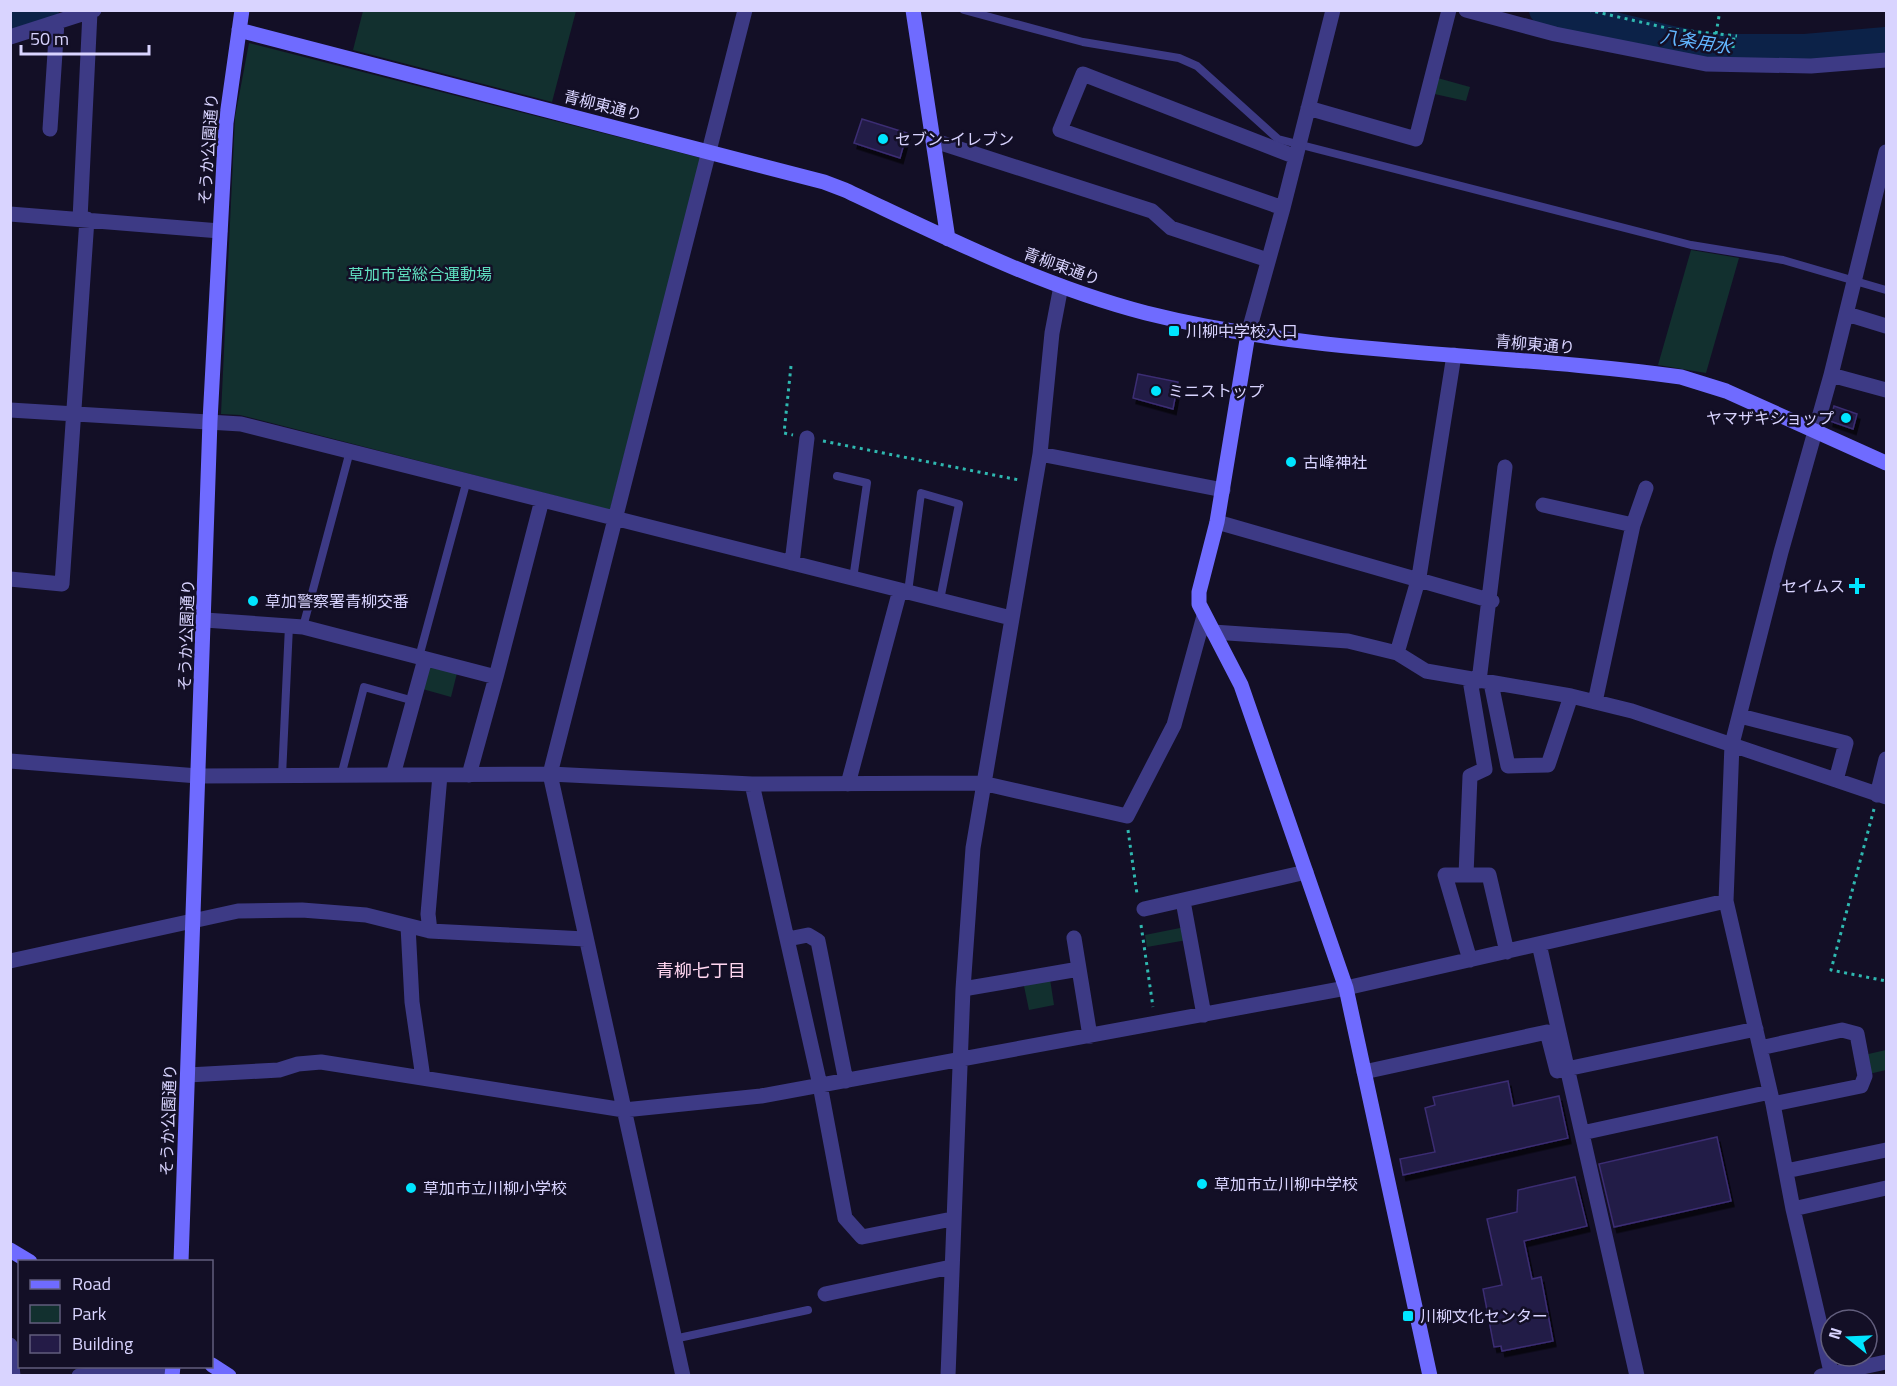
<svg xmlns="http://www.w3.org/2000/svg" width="1897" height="1386" font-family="'Titillium Web','Noto Sans JP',sans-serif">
  <defs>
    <filter id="shadow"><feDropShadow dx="3" dy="5.5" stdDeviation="0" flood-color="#0009"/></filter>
  </defs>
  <rect width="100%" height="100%" fill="#130f26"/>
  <path fill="#12302f" d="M363 11V10L576 11 552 102 353 50Z
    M249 43 701 158 610 510 240 415 221 414 235 117Z
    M1434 77 1470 87 1466 101 1430 93Z
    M1691 250 1739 258 1706 373 1658 365Z
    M426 660 458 669 451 697 419 688Z
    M1185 927 1187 940 1147 947 1145 935Z
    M1050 979 1054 1005 1029 1010 1024 986Z
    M1886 1050V1070L1869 1074 1864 1055Z"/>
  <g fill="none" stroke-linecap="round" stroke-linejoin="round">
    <path stroke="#0c2248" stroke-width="30" d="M1544 10 1672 41 1715 49H1805L1886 42
      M10 22 44 10"/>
  </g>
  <path fill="#241b47" stroke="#3b2d73" stroke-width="1.5" filter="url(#shadow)" d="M862 119 907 133 900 158 854 143Z
    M1138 374 1178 382 1173 409 1133 398Z
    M1834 406 1857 414 1853 429 1830 421Z
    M1508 1081 1513 1106 1559 1096 1568 1138 1403 1175 1400 1159 1435 1152 1425 1108 1435 1105 1433 1097Z
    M1717 1137 1731 1201 1614 1227 1599 1164Z
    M1575 1177 1587 1226 1524 1241 1532 1279 1541 1277 1553 1341 1502 1351 1501 1346 1494 1347 1483 1289 1502 1285 1487 1219 1517 1212 1518 1190Z"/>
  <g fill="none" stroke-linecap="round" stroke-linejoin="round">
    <path stroke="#2fb8b0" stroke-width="3" stroke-dasharray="3 4.5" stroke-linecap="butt" d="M1588 10 1671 29 1737 36
      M1716 34 1720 10
      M1733 48 1734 35
      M791 366 784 433 793 435
      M823 441 1019 480
      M1874 809 1831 970 1886 981
      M1128 830 1137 894
      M1141 925 1153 1007"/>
    <path stroke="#3d3a85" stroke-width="8" d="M964 10 1083 42 1179 58 1197 66 1278 139 1691 245 1783 260 1886 290
      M837 476 867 483 853 579
      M908 592 921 493 959 504 940 600
      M303 627 350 451
      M419 657 467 480
      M282 776 289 626
      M341 776 364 687 414 701
      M674 1339 808 1310"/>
    <path stroke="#3d3a85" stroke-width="15" d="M1466 10 1555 34 1706 64 1811 66 1886 60
      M10 37 94 10
      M1308 108 1416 139 1449 10
      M50 129 57 22
      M935 141 1152 211 1171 228 1268 260
      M1283 208 1060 130 1083 74 1296 157
      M10 214 220 231
      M80 219 90 12
      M1847 314 1886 326
      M1248 334 1283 208 1333 10
      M1454 355 1419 577 1397 653 1426 671 1571 696 1632 711 1886 797
      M1831 375 1886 390
      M10 410 241 424 1011 618
      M1040 454 1223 490
      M1543 505 1633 525
      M1217 522 1492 601
      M792 563 807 438
      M10 579 62 584 87 219
      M205 620 303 627 496 677 542 500
      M1213 632 1348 641 1397 653
      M1479 681 1505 467
      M1491 683 1508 766 1548 765 1571 696
      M1595 702 1633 525 1646 488
      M1740 716 1846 743 1836 780
      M10 761 198 776 550 774 752 784 982 783 1127 816 1174 725 1204 616
      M393 775 425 659
      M469 775 496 677
      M752 784 820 1085 845 1218 862 1237 952 1219
      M848 784 900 590
      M1877 795 1886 759
      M1466 875 1470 776 1485 769 1470 680
      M1183 901 1204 1015
      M1144 909 1306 872
      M408 926 412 1002 423 1078
      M430 931 428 914 440 775
      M1074 938 1090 1036
      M788 939 808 935 818 941 846 1081
      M1539 944 1637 1376
      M1470 960 1445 875H1489L1507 952
      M10 961 238 911 302 910 366 915 430 931 585 939
      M963 989 1079 969
      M1760 1048 1842 1030 1857 1034 1865 1076 1861 1086 1773 1104
      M1364 1072 1547 1032 1557 1071 1756 1029
      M188 1075 279 1070 298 1064 321 1062 624 1110 761 1096 1346 988 1726 901
      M1582 1133 1770 1092
      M1786 1171 1886 1150
      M1793 1209 1886 1188
      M825 1294 951 1267
      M10 1345 13 1376
      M79 1376 172 1369
      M683 1376 550 774 745 10
      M948 1376 963 989 973 848 1040 454 1052 333 1061 286
      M1821 1376 1886 1362
      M1832 1376 1793 1209 1773 1104 1726 901 1732 744 1781 552 1831 375 1886 152"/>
    <path stroke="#6f6bff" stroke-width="15" d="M913 10 948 239
      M239 30 824 182 845 190C943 236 1041 286 1146 313 1321 357 1503 352 1681 377L1726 391 1886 463
      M1248 334 1217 522 1199 592V604L1241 685 1346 988 1430 1376
      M10 1250 30 1262
      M181 1262 210 421 226 123 242 10
      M212 1365 229 1376
      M172 1376 173 1366"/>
  </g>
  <g fill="#00e5ff" stroke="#130f26" stroke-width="2">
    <circle cx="883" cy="139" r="6"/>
    <rect x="1168" y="325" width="12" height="12" rx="3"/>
    <circle cx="1156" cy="391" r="6"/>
    <circle cx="1846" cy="418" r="6"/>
    <circle cx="1291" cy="462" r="6"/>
    <path d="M1854 577h6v6h6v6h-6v6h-6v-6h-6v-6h6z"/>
    <circle cx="253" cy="601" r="6"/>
    <circle cx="1202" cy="1184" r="6"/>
    <circle cx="411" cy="1188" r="6"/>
    <rect x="1402" y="1310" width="12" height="12" rx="3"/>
  </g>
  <g text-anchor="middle" stroke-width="5" stroke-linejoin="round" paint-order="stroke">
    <g font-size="16" fill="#d9d4ff" stroke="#130f26">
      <text transform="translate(603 105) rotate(14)" y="6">青柳東通り</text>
      <text transform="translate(208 149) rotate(-86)" y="6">そうか公園通り</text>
      <text transform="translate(1062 266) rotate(20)" y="6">青柳東通り</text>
      <text transform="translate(1535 344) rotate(5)" y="6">青柳東通り</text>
      <text transform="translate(186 635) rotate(-88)" y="6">そうか公園通り</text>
      <text transform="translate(168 1120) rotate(-88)" y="6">そうか公園通り</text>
    </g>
    <g font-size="16" fill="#d9d4ff" stroke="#130f26" text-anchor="start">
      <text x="895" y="145">セブン-イレブン</text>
      <text x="1186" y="337">川柳中学校入口</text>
      <text x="1168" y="397">ミニストップ</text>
      <text x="1834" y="424" text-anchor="end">ヤマザキショップ</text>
      <text x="1303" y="468">古峰神社</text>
      <text x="1845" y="592" text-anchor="end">セイムス</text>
      <text x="265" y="607">草加警察署青柳交番</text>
      <text x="1214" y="1190">草加市立川柳中学校</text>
      <text x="423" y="1194">草加市立川柳小学校</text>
      <text x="1420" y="1322">川柳文化センター</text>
    </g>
    <g font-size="16" fill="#5fe0c0" stroke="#130f26">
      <text x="420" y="280">草加市営総合運動場</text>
    </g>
    <g font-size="18" font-style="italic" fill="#62b6ff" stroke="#130f26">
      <text transform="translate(1696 42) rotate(9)" y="6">八条用水</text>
    </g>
    <g font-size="18" fill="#ffd6f0" stroke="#130f26">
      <text x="701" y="977">青柳七丁目</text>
    </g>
  </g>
  <rect width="1897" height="1386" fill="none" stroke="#d9d4ff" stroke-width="24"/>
  <rect x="18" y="1260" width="195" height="108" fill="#130f26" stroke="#625e7d" stroke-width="1.5"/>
  <rect x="30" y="1280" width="30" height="9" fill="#6f6bff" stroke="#625e7d" stroke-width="1.5"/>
  <text x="72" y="1290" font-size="18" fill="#d9d4ff">Road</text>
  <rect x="30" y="1305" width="30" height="18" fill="#12302f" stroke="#625e7d" stroke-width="1.5"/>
  <text x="72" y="1320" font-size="18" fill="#d9d4ff">Park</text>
  <rect x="30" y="1335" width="30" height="18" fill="#241b47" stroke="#625e7d" stroke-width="1.5"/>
  <text x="72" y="1350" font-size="18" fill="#d9d4ff">Building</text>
  <g transform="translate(1849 1338) rotate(288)"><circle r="28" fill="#130f26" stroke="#625e7d" stroke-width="1.5"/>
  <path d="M0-4.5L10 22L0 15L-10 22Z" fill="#00e5ff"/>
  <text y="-9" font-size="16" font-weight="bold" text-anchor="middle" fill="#d9d4ff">N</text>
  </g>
  <path d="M21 45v9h128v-9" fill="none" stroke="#d9d4ff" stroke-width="3"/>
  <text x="30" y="45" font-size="18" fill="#d9d4ff" stroke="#130f26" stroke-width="4.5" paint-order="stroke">50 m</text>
</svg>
